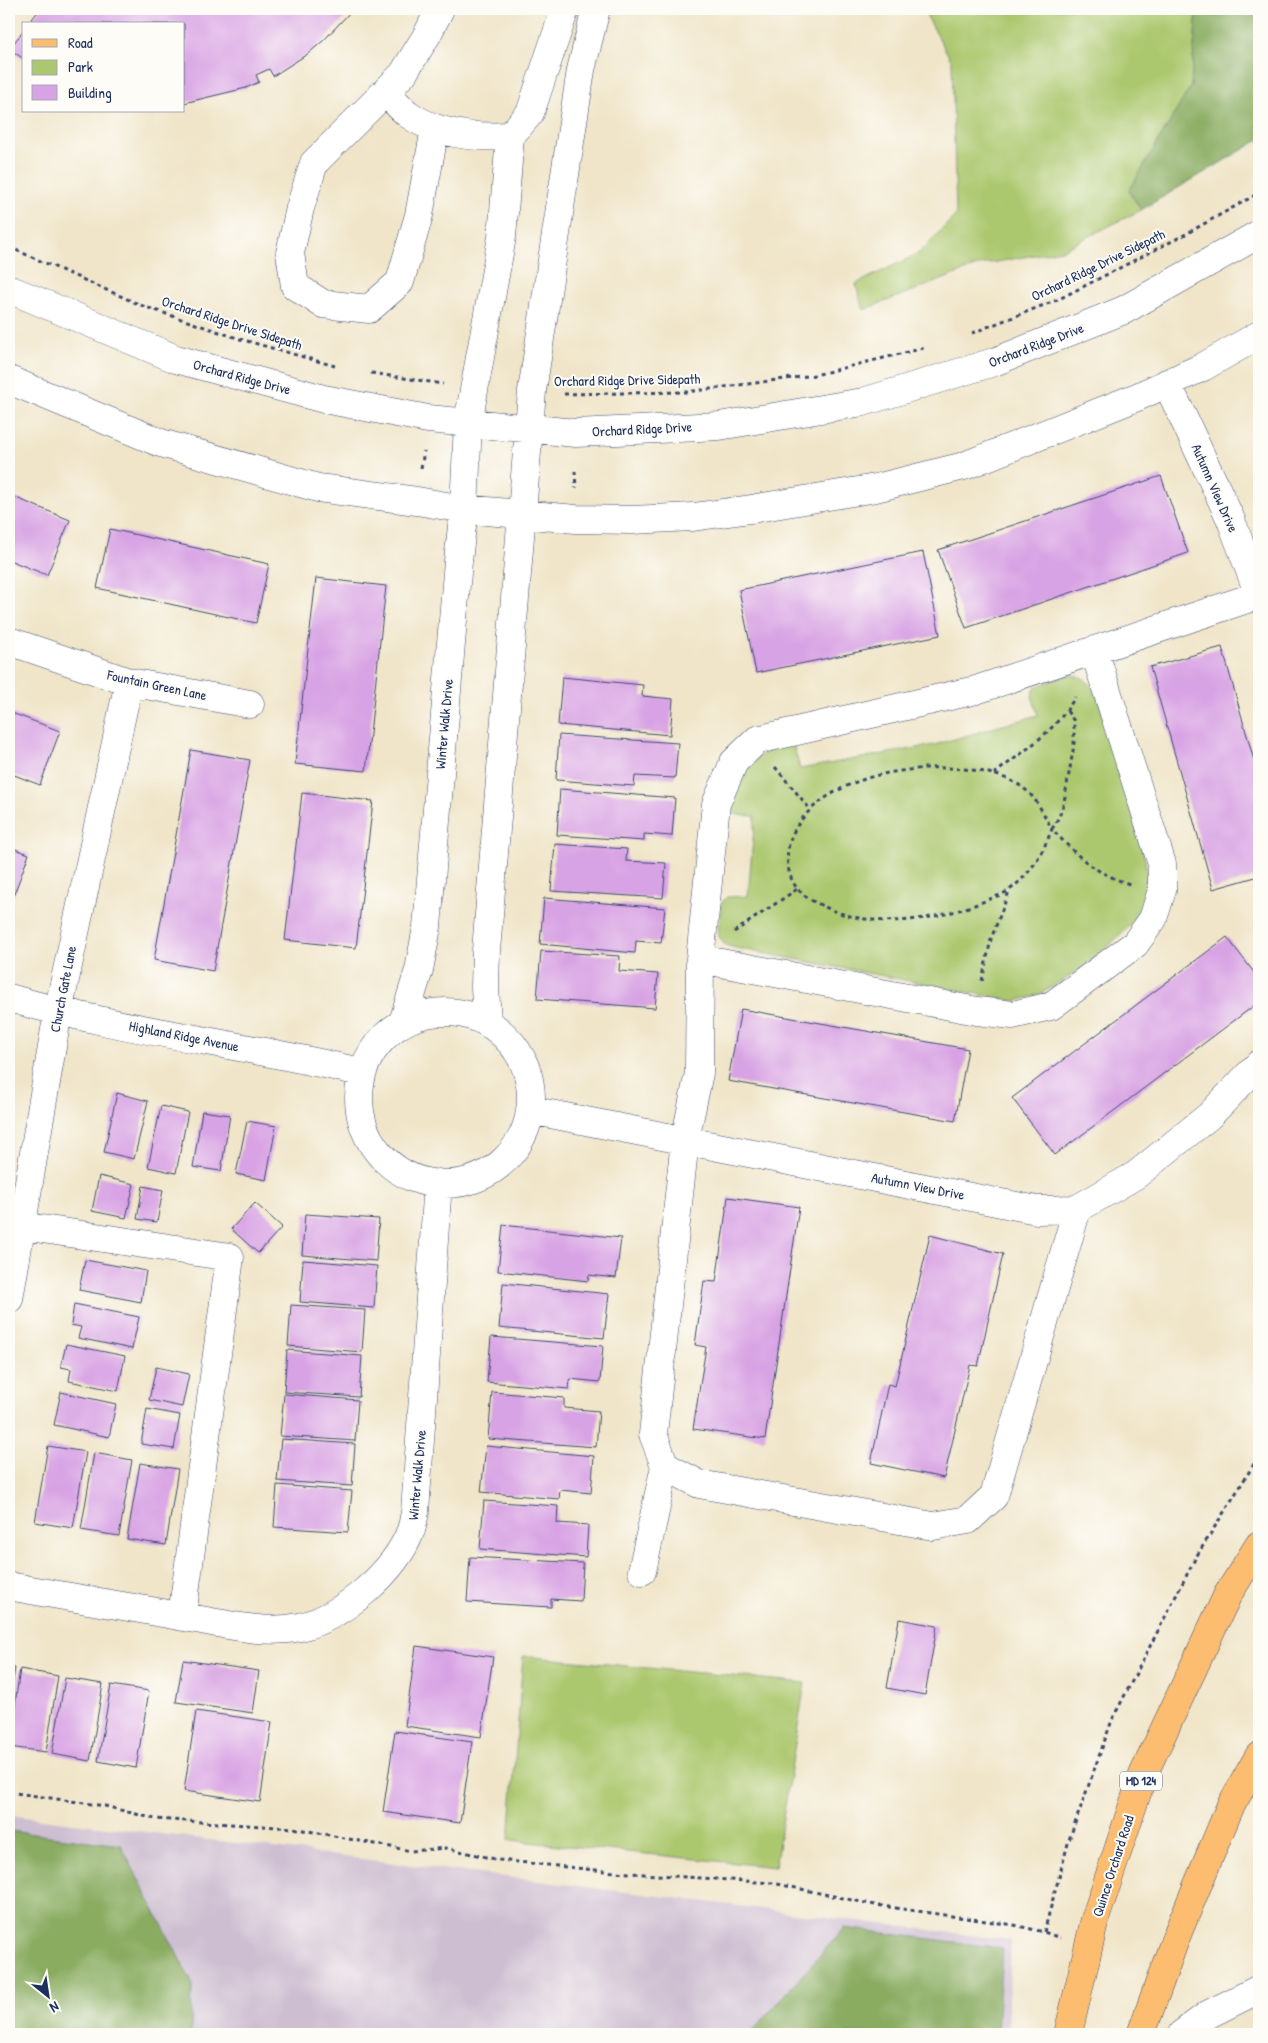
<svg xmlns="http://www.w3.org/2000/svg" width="1268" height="2043" font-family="'Patrick Hand',sans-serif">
  <rect width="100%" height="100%" fill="#fdfcf7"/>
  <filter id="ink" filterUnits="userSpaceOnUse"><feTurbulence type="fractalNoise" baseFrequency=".02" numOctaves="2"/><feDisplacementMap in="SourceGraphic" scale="10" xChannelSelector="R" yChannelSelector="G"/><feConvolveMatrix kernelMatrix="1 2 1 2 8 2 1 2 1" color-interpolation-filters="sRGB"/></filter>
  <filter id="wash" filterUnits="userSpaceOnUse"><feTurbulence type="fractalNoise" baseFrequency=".0096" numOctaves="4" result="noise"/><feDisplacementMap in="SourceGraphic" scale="20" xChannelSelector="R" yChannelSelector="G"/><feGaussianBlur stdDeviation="1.12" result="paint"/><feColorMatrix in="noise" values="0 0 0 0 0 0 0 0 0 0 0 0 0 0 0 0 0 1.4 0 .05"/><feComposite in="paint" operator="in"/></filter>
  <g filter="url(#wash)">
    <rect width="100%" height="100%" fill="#f0e5c9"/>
    <path fill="#cebed1" d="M9 1815 1011 1940 1008 2034H9Z"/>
    <path fill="#acc86e" stroke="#647c66" d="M923 9H1197L1191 86 1129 191 1141 210 1062 250 980 265 863 310 856 284 919 253 956 215 952 62Z
      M1068 675C1083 675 1090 682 1097 695L1144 856C1147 870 1149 887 1144 901 1132 934 1069 981 1037 995 1030 998 1022 999 1015 1001L736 948 725 945 718 935 721 903 727 897 748 896 755 816 738 815 731 811C727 790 753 756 773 748 779 746 786 745 793 744L800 769 934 745 1038 715 1032 696 1035 687Z
      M523 1656 805 1683 775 1867 509 1840Z"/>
    <path fill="#89ac61" stroke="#526e60" d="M1197 9H1259V140L1141 210 1129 191 1191 86Z
      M9 1831 121 1845 192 1983 191 2034H9Z
      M844 1928 1002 1948 997 2034H750Z"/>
    <g id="blocks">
      <path fill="#d8a3e4" d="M40 9H353L324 40 309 53 273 76 269 69 256 75 259 82 246 88 184 103V24H28Z
        M24 30V59L9 49Z
        M1161 476 1188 553 966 628 938 550Z
        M9 495 70 520 47 575 9 560Z
        M110 529 269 564 256 623 97 588Z
        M923 552 940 635 756 673 739 590Z
        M316 578 386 586 366 771 295 764Z
        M1222 647 1259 778V876L1213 889 1150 667Z
        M562 677 643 685 642 696 673 699 670 735 558 725Z
        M9 712 60 731 40 785 9 773Z
        M559 735 678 743 675 778 635 776 634 786 556 780Z
        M191 750 250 760 213 971 154 960Z
        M560 789 675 798 672 836 644 834V841L557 835Z
        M302 793 373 801 356 948 285 940Z
        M555 844 627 849 626 861 666 863 663 898 551 891Z
        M9 847 29 854 9 908Z
        M544 898 665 908 661 943 636 941 635 953 540 944Z
        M1227 937 1259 979V1002L1055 1155 1012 1098Z
        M541 951 620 956 619 971 658 974 655 1008 537 999Z
        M741 1009 968 1049 955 1121 728 1081Z
        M117 1093 148 1101 134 1159 104 1152Z
        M161 1106 188 1112 176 1173 148 1167Z
        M202 1111 230 1115 221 1171 193 1167Z
        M247 1121 276 1126 266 1180 236 1174Z
        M99 1176 134 1184 126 1218 92 1211Z
        M143 1186 163 1190 157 1222 137 1219Z
        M728 1197 799 1207 765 1439 693 1429 706 1347 695 1345 704 1281 716 1282Z
        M255 1203 282 1227 258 1253 231 1229Z
        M305 1214 379 1219 376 1261 302 1255Z
        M503 1225 621 1238 616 1278 589 1275 588 1281 498 1271Z
        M930 1235 1003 1254 978 1366 970 1365 944 1478 871 1463 888 1384 895 1386Z
        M85 1260 146 1271 141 1302 79 1290Z
        M303 1260 377 1266 374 1308 300 1302Z
        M503 1283 609 1294 604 1338 499 1328Z
        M74 1304 139 1317 132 1349 78 1338 81 1327 71 1325Z
        M291 1305 365 1310 362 1352 288 1346Z
        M491 1337 603 1346 600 1382 570 1379 569 1389 487 1382Z
        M66 1344 125 1356 118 1391 69 1381 71 1369 61 1367Z
        M287 1350 362 1356 359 1397 284 1392Z
        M156 1367 189 1374 182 1407 149 1400Z
        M61 1392 116 1404 109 1437 54 1425Z
        M492 1392 564 1398V1408L599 1411 596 1447 488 1439Z
        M284 1394 358 1400 355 1441 280 1436Z
        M147 1409 180 1415 174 1449 141 1444Z
        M281 1439 355 1444 352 1486 277 1481Z
        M48 1446 86 1452 73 1528 35 1522Z
        M486 1446 594 1456 591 1493 560 1490 559 1499 481 1492Z
        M94 1453 132 1460 119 1536 81 1530Z
        M140 1463 178 1469 166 1545 127 1539Z
        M277 1485 352 1491 348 1532 274 1527Z
        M484 1501 558 1506 557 1523 588 1525 586 1557 480 1549Z
        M470 1557 583 1563 581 1601 551 1599V1607L467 1602Z
        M899 1619 937 1626 925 1695 887 1688Z
        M416 1646 493 1657 481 1737 405 1726Z
        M183 1660 259 1671 253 1713 176 1702Z
        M9 1667 15 1668 10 1700H9Z
        M20 1669 58 1676 46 1752 9 1747Z
        M65 1678 103 1684 90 1761 52 1754Z
        M111 1685 149 1691 136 1768 98 1761Z
        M196 1711 272 1722 260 1802 184 1791Z
        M395 1731 472 1742 460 1823 383 1812Z"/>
    </g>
  </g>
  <g filter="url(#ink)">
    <use href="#blocks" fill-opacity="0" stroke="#3b4a6e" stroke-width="1"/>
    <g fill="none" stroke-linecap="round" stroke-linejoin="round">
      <defs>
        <path id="minor" d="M386 92C393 99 400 108 408 114 437 135 476 138 510 136L530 113 565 9
          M435 129 419 215 400 282 369 309 323 304 295 286 290 253 300 208 314 163 403 74 427 35 440 9
          M9 289 176 359 324 399 428 419 576 433 719 426 863 402 994 362 1124 310 1259 234
          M9 380 161 443 318 488 417 501 464 509 576 519 632 520 693 517 751 509 876 488 964 466 1137 397 1203 367 1259 335
          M1167 383 1231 520 1259 595
          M9 641 129 682 250 704
          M700 959 977 1011 1013 1015 1051 1006 1135 944 1153 919 1162 890V864L1094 650
          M9 998C124 1031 244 1044 360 1072
          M359 1098a86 86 0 1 1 172 0a86 86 0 1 1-172 0Z
          M487 1021 485 987 486 951 532 391 581 70 596 9
          M403 1022 419 970 427 927 458 561 464 509 468 423 502 237 510 136
          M530 1110 1037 1210 1077 1209 1136 1175 1209 1116 1259 1064
          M1077 1209 994 1496 968 1520 933 1526 699 1484 665 1466 653 1434 685 1140 699 1073 700 959 716 804 734 762 757 740 976 690 1259 595
          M22 1226 230 1257 182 1616
          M9 1299 58 1012 129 682
          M642 1571 665 1466
          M9 1586C67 1597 126 1606 184 1617 221 1623 263 1635 300 1627 343 1617 396 1571 411 1530 413 1524 414 1518 415 1512L438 1183
          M1182 2034 1209 2014 1259 1989"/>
        <path id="major" d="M1068 2034 1095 1919 1143 1775 1228 1594 1259 1545
          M1141 2034 1176 1937 1230 1807 1259 1756"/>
      </defs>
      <use href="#minor" stroke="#3b4a6e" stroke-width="29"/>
      <use href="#major" stroke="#3b4a6e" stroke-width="29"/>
      <path stroke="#3b4a6e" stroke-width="3" stroke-dasharray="4 4" stroke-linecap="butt" d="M9 247 143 306 240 339 335 366
        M972 333 1057 300 1184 235 1259 193
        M371 373 443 384
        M564 394 687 392 815 375 924 348
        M421 468 424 451
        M575 471 576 488
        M1067 711 1074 721V745L1064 802 1059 817 1052 829C1077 856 1094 873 1130 884
        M775 767 810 809
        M924 768C956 767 1005 769 1029 793 1039 803 1045 817 1052 829 1043 852 1032 872 1012 888 1005 894 994 897 985 901 935 921 873 931 823 906 814 902 804 897 798 889 789 880 786 862 788 850 794 808 845 782 883 774 896 771 911 770 924 768Z
        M994 774C1024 751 1057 730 1075 697
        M734 932 797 889
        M982 981 991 939 1010 889
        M9 1792 105 1806 155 1819 293 1828 411 1851 446 1848 499 1860 615 1872 773 1883 875 1905 1014 1925 1044 1932 1060 1938
        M1044 1932 1069 1840 1112 1720 1196 1557 1259 1456"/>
      <use href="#minor" stroke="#fff" stroke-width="28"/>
      <use href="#major" stroke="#fcbd6f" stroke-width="28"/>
    </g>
  </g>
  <g text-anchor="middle" stroke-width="4" stroke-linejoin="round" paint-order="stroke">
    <rect fill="#fdfcf7" stroke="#5f6c8c" stroke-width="1" x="1120" y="1771.5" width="42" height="19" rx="4"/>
    <g font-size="12" font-weight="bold" fill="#1b2f5e">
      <text x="1141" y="1785">MD 124</text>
    </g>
    <g font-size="14" fill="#1b2f5e" stroke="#fdfcf7">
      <text transform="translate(1098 265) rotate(-26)" y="5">Orchard Ridge Drive Sidepath</text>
      <text transform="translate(232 323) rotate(18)" y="5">Orchard Ridge Drive Sidepath</text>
      <text transform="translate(1036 345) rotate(-21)" y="5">Orchard Ridge Drive</text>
      <text transform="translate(242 377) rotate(15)" y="5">Orchard Ridge Drive</text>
      <text transform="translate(627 380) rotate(-1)" y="5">Orchard Ridge Drive Sidepath</text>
      <text transform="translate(642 429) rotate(-3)" y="5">Orchard Ridge Drive</text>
      <text transform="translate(1215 488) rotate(66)" y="5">Autumn View Drive</text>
      <text transform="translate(157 685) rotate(12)" y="5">Fountain Green Lane</text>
      <text transform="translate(444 724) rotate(-85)" y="5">Winter Walk Drive</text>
      <text transform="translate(63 989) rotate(-79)" y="5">Church Gate Lane</text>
      <text transform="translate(184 1036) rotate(11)" y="5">Highland Ridge Avenue</text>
      <text transform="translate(918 1186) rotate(11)" y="5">Autumn View Drive</text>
      <text transform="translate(417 1475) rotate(-85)" y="5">Winter Walk Drive</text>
      <text transform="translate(1113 1866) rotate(-72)" y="5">Quince Orchard Road</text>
    </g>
  </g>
  <rect width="1268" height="2043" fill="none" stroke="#fdfcf7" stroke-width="30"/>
  <rect x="22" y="22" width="162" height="90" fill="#fdfcf7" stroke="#a3aaba"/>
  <rect x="32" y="39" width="25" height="8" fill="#fcbd6f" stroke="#a3aaba"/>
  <text x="68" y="48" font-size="15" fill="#1b2f5e">Road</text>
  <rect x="32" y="60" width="25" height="15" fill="#acc86e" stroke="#a3aaba"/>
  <text x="68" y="72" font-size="15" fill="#1b2f5e">Park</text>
  <rect x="32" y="85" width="25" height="15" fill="#d8a3e4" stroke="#a3aaba"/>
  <text x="68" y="98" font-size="15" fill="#1b2f5e">Building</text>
  <g transform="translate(48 1996) rotate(150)" stroke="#fdfcf7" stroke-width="4" paint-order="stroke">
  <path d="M0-4L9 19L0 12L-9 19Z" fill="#1b2f5e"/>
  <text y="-8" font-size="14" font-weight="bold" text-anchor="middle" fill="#1b2f5e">N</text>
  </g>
</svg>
